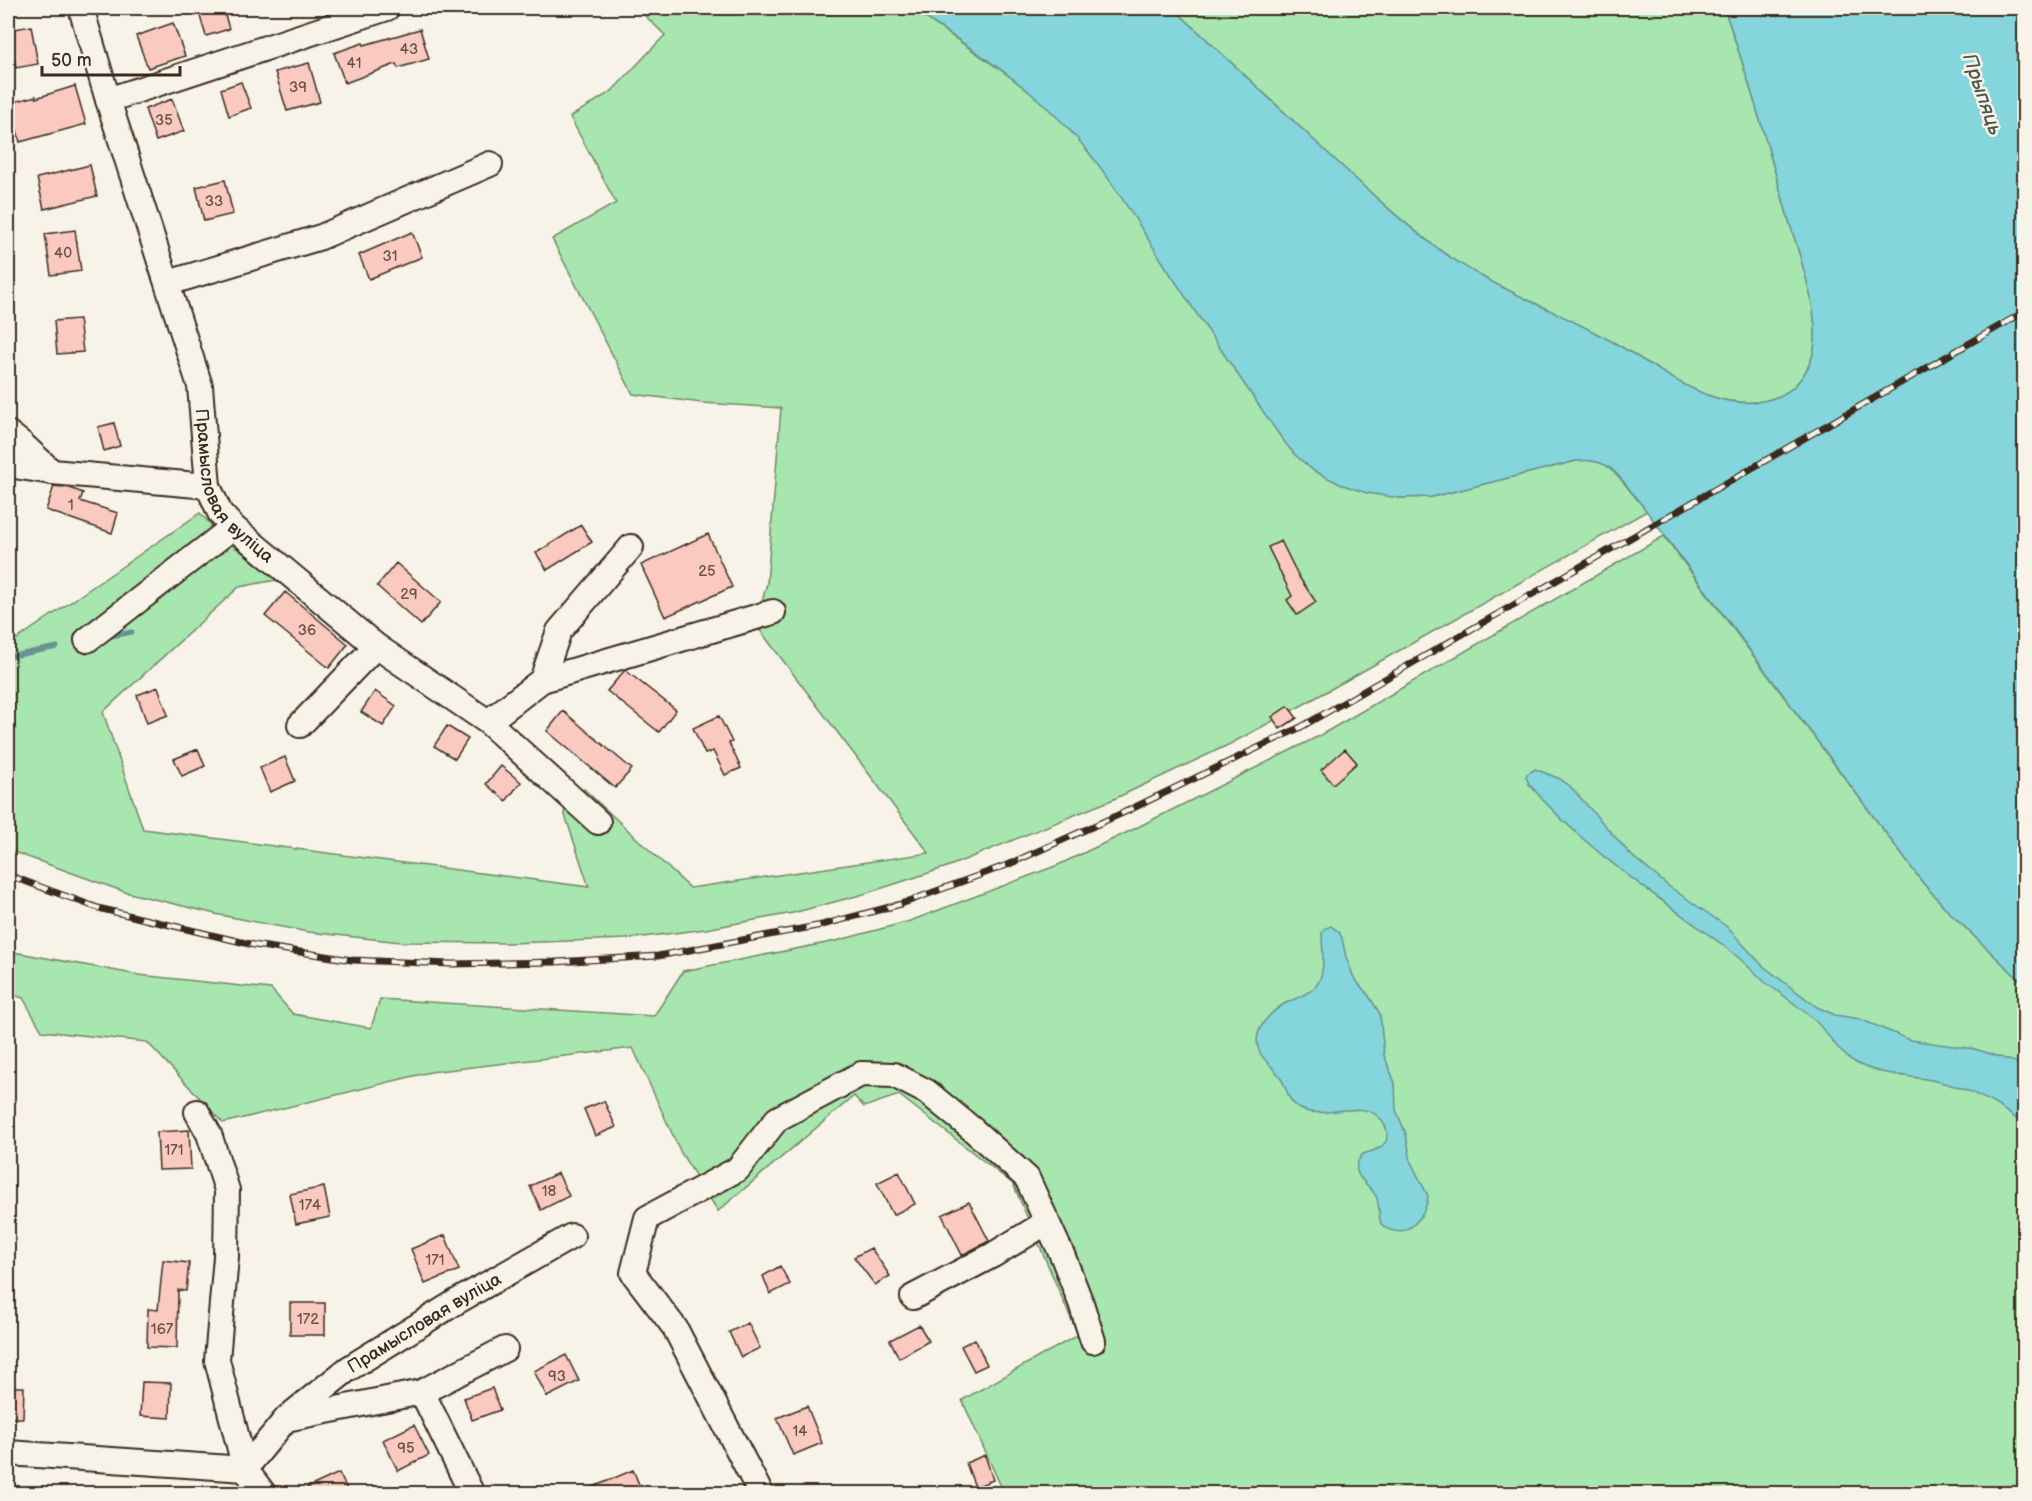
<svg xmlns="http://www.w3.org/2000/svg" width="2032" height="1501" font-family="'Balsamiq Sans',sans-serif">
  <rect width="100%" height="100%" fill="#f7f3e8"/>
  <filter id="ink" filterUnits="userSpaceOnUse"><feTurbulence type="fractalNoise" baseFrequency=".0167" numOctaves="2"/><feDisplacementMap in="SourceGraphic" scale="12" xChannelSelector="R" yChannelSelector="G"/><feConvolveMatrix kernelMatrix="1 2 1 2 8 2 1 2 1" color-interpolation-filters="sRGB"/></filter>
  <g filter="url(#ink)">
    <path fill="#a7e6ae" stroke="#718866" stroke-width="1.5" d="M637 8H911L1008 75 1037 98 1065 124 1086 148 1106 173 1182 291 1294 454 1399 498 1432 497 1576 461C1604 457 1612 468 1628 488 1634 496 1641 503 1647 511L1308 702 1230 744 1114 799 947 867 864 894 793 913 706 929 627 939 510 943 401 942 308 932 220 915 125 892 8 850V635L17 639 200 513 226 541 281 579 239 587 103 712 143 829 589 887 564 812 584 789 690 888 929 853 756 625 767 583 781 408 702 403 633 394 552 239 616 203 570 117 612 91 665 35Z
      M1173 8H1724C1747 73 1766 140 1785 207 1796 246 1823 316 1813 354 1808 372 1795 391 1777 397 1720 419 1665 372 1618 345 1561 312 1498 291 1444 253 1398 220 1358 181 1317 143 1269 98 1221 53 1173 8Z
      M1664 536 1923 883 1951 914 2024 984V1493H1004L962 1400 1078 1335 1013 1184 899 1095 864 1107 854 1096 718 1211 681 1153 633 1048 430 1072 223 1123 147 1042 42 1031 23 998 8 993V951L139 975 271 989 293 1014 371 1028 380 999 654 1016 683 971 836 941 910 921 1058 865 1132 830 1319 736Z"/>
    <path fill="#84d6dc" stroke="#679190" stroke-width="1.5" d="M911 8H1173C1221 53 1269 98 1317 143 1358 181 1398 220 1444 253 1498 291 1561 312 1618 345 1665 372 1720 419 1777 397 1795 391 1808 372 1813 354 1823 316 1796 246 1785 207 1766 140 1747 73 1724 8H2024V984L1951 914 1923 883 1642 505C1621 481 1613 456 1576 461L1432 497 1399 498 1367 493 1340 484 1314 471 1294 454 1280 436C1244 384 1208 331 1173 278 1139 226 1109 172 1066 126 1021 79 964 44 911 8Z
      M1535 769 1560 779 1570 786 1632 856 1667 885 1726 926 1763 966 1817 1007 1835 1015 1860 1019 1910 1040 1975 1049 2024 1065V1125C1997 1102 1966 1087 1931 1080 1906 1075 1879 1075 1856 1063 1837 1053 1828 1031 1812 1018 1797 1005 1781 994 1765 982 1753 971 1741 959 1728 949 1659 897 1585 851 1529 784L1526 777 1527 774Z
      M1331 926 1339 932 1342 938 1346 957 1354 978 1369 996 1380 1014 1384 1055 1395 1083 1396 1110 1406 1134 1411 1162 1428 1196C1426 1219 1402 1244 1381 1224 1378 1215 1380 1204 1376 1196 1367 1181 1346 1174 1363 1154 1371 1151 1381 1150 1386 1141 1388 1136 1387 1129 1384 1124 1367 1093 1323 1123 1299 1108 1287 1101 1287 1087 1280 1077 1275 1068 1265 1062 1260 1053 1250 1033 1268 1014 1284 1004 1295 998 1311 994 1318 983 1326 969 1322 948 1322 933L1324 929Z"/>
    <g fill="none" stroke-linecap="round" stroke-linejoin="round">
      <path stroke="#679190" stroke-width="5" d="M107 637 132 632
        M8 657 57 647"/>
    </g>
    <path fill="#facac1" stroke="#3b2a1e" stroke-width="1.5" d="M217 8H223L229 29 206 36 199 13Z
      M173 23 185 56 148 68 136 36Z
      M31 26 38 64 16 68 9 30Z
      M420 29 429 59 398 68 396 64 345 83 334 53 363 43 364 45Z
      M309 63 320 102 287 111 275 72Z
      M241 82 251 108 229 116 221 89Z
      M75 86 86 124 20 142 10 103 36 96V98Z
      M172 99 184 131 156 141 145 109Z
      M90 165 97 196 44 209 37 178Z
      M225 180 233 214 204 221 196 187Z
      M75 230 81 271 51 275 45 234Z
      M412 232 422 257 369 279 359 255Z
      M79 319 83 352 57 354 54 321Z
      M114 423 120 446 104 451 98 427Z
      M54 486 70 488 83 493 80 501 118 513 112 533 46 510Z
      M581 525 592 542 547 570 536 553Z
      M708 534 732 587 665 617 641 565Z
      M1281 541 1299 577 1316 602 1297 615 1287 600 1292 596 1268 547Z
      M396 563 441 602 421 625 377 586Z
      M285 592 348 644 329 668 265 616Z
      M625 670 676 710 659 732 607 691Z
      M158 687 168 715 147 723 137 695Z
      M375 691 396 706 383 726 361 712Z
      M1288 706 1297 718 1280 729 1272 717Z
      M563 711 632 769 615 788 547 731Z
      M719 716 732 742 729 743 741 768 725 775 713 751 705 754 693 728Z
      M447 726 468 739 455 759 434 746Z
      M198 749 205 766 182 776 174 759Z
      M1345 749 1357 763 1333 784 1321 770Z
      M285 757 295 781 270 792 260 768Z
      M501 766 521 782 506 801 486 784Z
      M604 1101 616 1127 595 1136 584 1109Z
      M189 1130 191 1169 159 1170 157 1132Z
      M899 1172 915 1204 893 1215 877 1183Z
      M558 1173 569 1196 541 1210 530 1186Z
      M324 1187 330 1217 296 1224 290 1194Z
      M969 1202 989 1241 962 1255 942 1215Z
      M445 1235 459 1270 425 1284 411 1249Z
      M871 1248 890 1276 875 1285 854 1257Z
      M163 1260 189 1263 186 1291 178 1290 177 1348 147 1347 148 1309 158 1310Z
      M780 1266 790 1284 770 1294 763 1276Z
      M290 1303H325V1335H290Z
      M748 1323 760 1348 741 1357 729 1332Z
      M919 1325 929 1341 899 1358 890 1340Z
      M975 1339 987 1365 974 1371 961 1346Z
      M566 1355 579 1381 547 1397 534 1371Z
      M142 1382 171 1383 170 1418 140 1416Z
      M8 1387H24L23 1418H8Z
      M492 1388 500 1410 472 1420 464 1398Z
      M807 1406 822 1443 793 1455 777 1418Z
      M414 1425 429 1455 398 1471 383 1440Z
      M985 1455 993 1480 975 1487 966 1463Z
      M633 1470 643 1494H577Z
      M339 1473 347 1489 336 1494H294Z"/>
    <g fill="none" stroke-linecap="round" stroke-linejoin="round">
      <defs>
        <g id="minor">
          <path id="s1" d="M81 8 108 100 200 386 208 486 220 513 233 527 376 646 488 722 598 822"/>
          <path d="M108 100 387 8"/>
          <path d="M168 283 321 237 490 164"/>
          <path d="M8 433 22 444 52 472"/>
          <path d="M8 465 52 472 208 486"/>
          <path d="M87 640 233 527"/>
          <path d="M542 680 773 612"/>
          <path d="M488 722 542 680 559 631 631 547"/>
          <path d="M300 725 376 646"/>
          <path d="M913 1297 993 1255 1047 1222"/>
          <path d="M422 1392 505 1349"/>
          <path id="s2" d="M288 1417 348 1369 456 1302 572 1236"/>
          <path d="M8 1453 245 1469 217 1360 226 1257 227 1190 209 1134 197 1112"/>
          <path d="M264 1494 245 1469 286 1419 422 1392 472 1494"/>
          <path d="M761 1494 675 1328 633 1273 647 1218 738 1169 777 1119 861 1074 894 1075 927 1092 972 1129 1027 1178 1063 1257 1081 1303 1093 1341"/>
        </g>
      </defs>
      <use href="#minor" stroke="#3b2a1e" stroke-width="28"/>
      <use href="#minor" stroke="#f7f3e8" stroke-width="24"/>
      <defs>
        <path id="rail" d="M8 875 98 908 254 945 352 960 452 964 555 962 658 956 822 925 901 904 1007 865 1127 811 1301 727 2024 312"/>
      </defs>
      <use href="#rail" stroke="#3b2a1e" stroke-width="7"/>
      <use href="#rail" stroke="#f7f3e8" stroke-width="4.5" stroke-dasharray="14" stroke-linecap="butt"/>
    </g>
  </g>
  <g text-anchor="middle" stroke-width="5" stroke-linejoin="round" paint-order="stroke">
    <g font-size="15" fill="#6b5247">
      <text x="409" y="54">43</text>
      <text x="354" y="68">41</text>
      <text x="298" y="92">39</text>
      <text x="164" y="125">35</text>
      <text x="214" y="206">33</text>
      <text x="63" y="258">40</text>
      <text x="390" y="261">31</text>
      <text x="71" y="510">1</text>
      <text x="707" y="576">25</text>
      <text x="409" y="599">29</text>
      <text x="307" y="635">36</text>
      <text x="174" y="1155">171</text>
      <text x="549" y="1196">18</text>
      <text x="310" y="1210">174</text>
      <text x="435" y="1265">171</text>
      <text x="308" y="1324">172</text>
      <text x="162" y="1334">167</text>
      <text x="557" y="1381">93</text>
      <text x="800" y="1436">14</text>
      <text x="406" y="1453">95</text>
    </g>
    <g font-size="18" fill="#3b2a1e" stroke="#f7f3e8">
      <text dy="6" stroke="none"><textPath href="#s1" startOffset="507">Прамысловая вуліца</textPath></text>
      <text dy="6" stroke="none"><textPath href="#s2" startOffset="166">Прамысловая вуліца</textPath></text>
    </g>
    <g font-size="20" font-style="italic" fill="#4d554e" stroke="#f7f3e8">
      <text transform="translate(1983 94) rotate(71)" y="7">Прыпяць</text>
    </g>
  </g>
  <rect width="2032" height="1501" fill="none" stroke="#f7f3e8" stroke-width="30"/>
  <rect x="15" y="15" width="2002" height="1471" fill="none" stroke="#3b2a1e" stroke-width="2" filter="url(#ink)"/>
  <path d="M42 66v9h138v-9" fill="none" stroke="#3b2a1e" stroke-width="3"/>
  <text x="51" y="66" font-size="18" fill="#3b2a1e" stroke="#f7f3e8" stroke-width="4.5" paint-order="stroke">50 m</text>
</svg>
